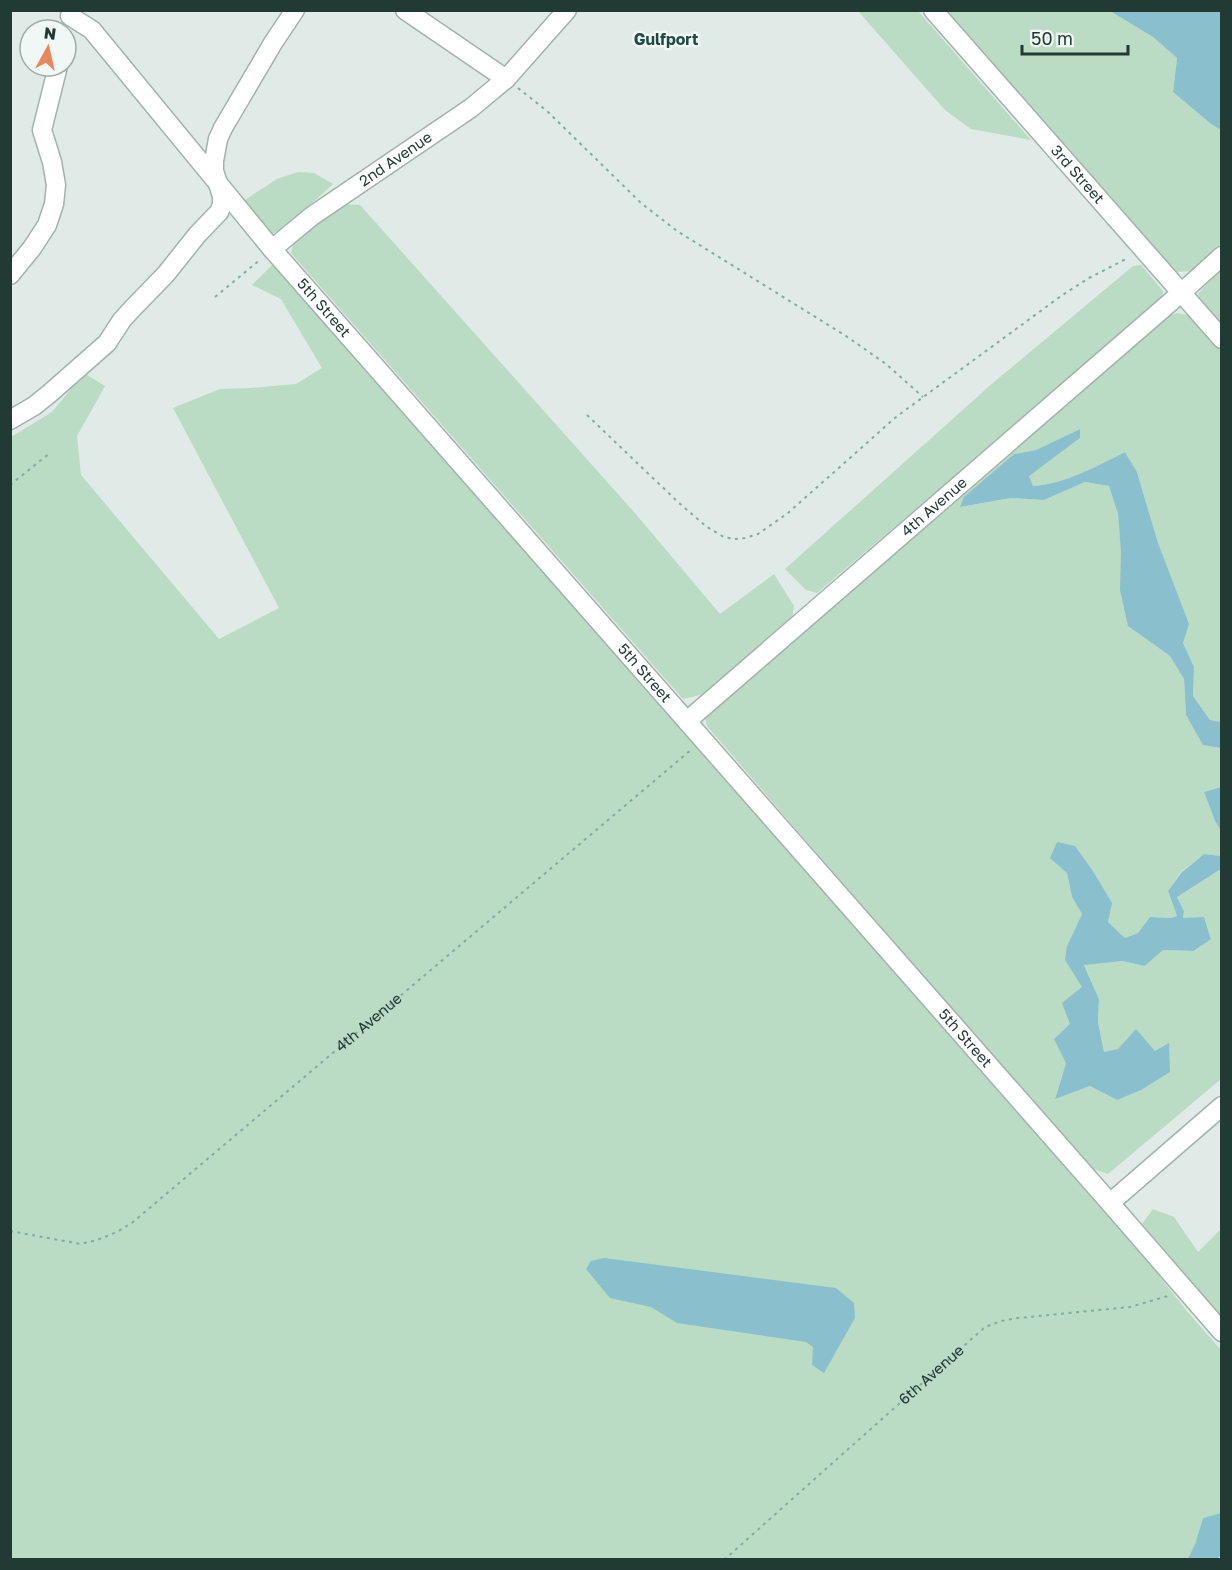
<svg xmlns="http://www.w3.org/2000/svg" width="1232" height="1570" font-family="'Golos Text',sans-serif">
  <rect width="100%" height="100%" fill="#e0eae6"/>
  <path fill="#badbc4" d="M858 11H918L1031 140 971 129 945 110Z
    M948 11H1110L1153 37 1177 58 1173 92 1211 124 1221 130V247L1199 267 1194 271 1176 272Z
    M298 172 314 173 333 184 280 232 271 233 242 202 277 179Z
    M344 204 360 205 634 512 720 614 774 574 794 606 792 619 704 694 683 699 291 253 295 237Z
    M274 263 1153 1268 1186 1310 1221 1350V1513L1203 1518 1195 1544 1188 1560H11V437L52 412 84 373 105 386 77 436 81 475 219 639 279 608 173 408 220 389 251 388 296 384 322 368 281 299 252 285Z
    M1141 265 1163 291 1162 299 817 593 806 590 785 569 994 382 1133 266Z
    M1221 269V327L1200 302 1198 294Z
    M1177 313 1193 316 1221 349V722L1210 720 1193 696 1194 667 1183 643 1158 543 1137 472 1125 452C1096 466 1066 484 1033 486L1028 476 1080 438V429L1036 450 1014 454 961 507 1011 498 1044 500 1085 482 1109 486 1118 514 1128 626 1170 656 1184 679 1186 715 1203 744 1221 748V787L1204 792 1215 821 1221 831V856L1204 854 1180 873 1168 891 1177 916 1171 918 1150 917 1138 933 1125 938 1108 922 1111 903 1093 871 1051 858 1067 873 1072 897 1082 914 1067 946 1082 987 1070 1024 1066 1063 1055 1098 1090 1086 1117 1100 1169 1044 1156 1051 1118 1049 1104 1052 1098 1022 1099 999 1084 964 1122 961 1145 966 1163 950 1195 951 1211 938 1204 917 1183 919 1184 911 1177 897 1221 869V1079L1108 1174 1088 1167 707 726 704 713 1162 319Z
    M1153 1209 1174 1217 1198 1252 1221 1229V1317L1142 1224Z"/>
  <path fill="#8ac0cd" d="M1110 11H1221V130L1211 124 1173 92 1177 58 1153 37Z
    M1080 429V438L1029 476 1033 486C1066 484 1096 466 1125 452L1137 472 1158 543 1189 624 1183 643 1194 667 1193 696 1210 720 1221 722V748L1203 745 1186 715 1184 679 1170 656 1128 626 1120 590 1121 552 1118 514 1109 486 1085 482 1044 500 1011 498 960 507 964 497 1014 454 1036 450Z
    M1221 787H1222L1221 831 1215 821 1204 792Z
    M1057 842 1075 846 1093 871 1112 903 1108 922 1125 938 1138 933 1150 917 1171 918 1177 916 1168 891 1181 873 1204 854 1221 856V869L1177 897 1184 911 1183 918 1204 917 1211 939 1194 951 1163 950 1145 966 1122 961 1084 965 1099 999 1098 1022 1104 1052 1118 1049 1136 1029 1155 1051 1169 1043 1170 1072 1141 1090 1117 1100 1090 1086 1055 1099 1066 1063 1054 1039 1070 1024 1062 1003 1082 987 1065 960 1067 946 1082 914 1072 897 1067 873 1050 858Z
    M604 1258 836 1288 854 1303 855 1318 824 1373 812 1365 813 1347 806 1342 677 1323 651 1307 610 1298 586 1269 591 1261Z
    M1221 1513V1555L1217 1559H1188L1195 1544 1203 1518Z"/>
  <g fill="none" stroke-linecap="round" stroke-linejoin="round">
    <defs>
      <g id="minor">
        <path d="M405 10 506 79"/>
        <path id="s3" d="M933 10 1222 339"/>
        <path id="s4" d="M70 16 92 30 272 249 1110 1203 1222 1332"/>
        <path id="s5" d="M272 249 312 216 471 108 506 79 567 10"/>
        <path d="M10 275 32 248 47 225 54 204 56 185 52 162 42 130 58 66"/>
        <path d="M10 420 34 406 49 394 107 343 122 320 132 309 166 274 197 235 219 212 222 205V196L214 171V161L218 139 223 128 273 43 295 10"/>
        <path id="s6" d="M687 721 1181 293 1222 256"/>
        <path d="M1110 1203 1222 1106"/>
      </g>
    </defs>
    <use href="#minor" stroke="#a3b2ad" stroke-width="21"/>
    <g stroke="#82aca1" stroke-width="2" stroke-dasharray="3 4.5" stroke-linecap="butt">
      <path d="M518 88 547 111 641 203 677 231 846 336 886 364 923 397"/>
      <path d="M215 297 261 259"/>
      <path d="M587 415 679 503 707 527 724 537 734 539 745 538 758 534 788 513 896 417 1061 296 1089 278 1128 258"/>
      <path d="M10 485 50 453"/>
      <path id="s1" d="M10 1231 81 1244 97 1240 117 1232 133 1222 692 749"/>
      <path id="s2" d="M724 1560 985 1327 1001 1321 1018 1318 1130 1307 1168 1296"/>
    </g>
    <use href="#minor" stroke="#fff" stroke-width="18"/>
  </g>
  <g text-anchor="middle" stroke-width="5" stroke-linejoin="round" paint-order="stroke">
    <g font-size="15" fill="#223a34" stroke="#f0f7f4">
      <text dy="5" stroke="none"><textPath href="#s5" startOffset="153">2nd Avenue</textPath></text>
      <text dy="5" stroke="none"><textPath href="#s3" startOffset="219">3rd Street</textPath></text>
      <text dy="5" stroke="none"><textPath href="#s4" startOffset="388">5th Street</textPath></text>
      <text dy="5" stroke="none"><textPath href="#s6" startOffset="327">4th Avenue</textPath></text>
      <text dy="5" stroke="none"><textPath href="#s4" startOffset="874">5th Street</textPath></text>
      <text dy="5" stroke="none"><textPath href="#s1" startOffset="438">4th Avenue</textPath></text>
      <text dy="5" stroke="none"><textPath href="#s4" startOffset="1360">5th Street</textPath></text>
      <text dy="5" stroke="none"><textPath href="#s2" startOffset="278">6th Avenue</textPath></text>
    </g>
    <g font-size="16" font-weight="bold" fill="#1f4a42" stroke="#f0f7f4">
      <text x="666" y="45">Gulfport</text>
    </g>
  </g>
  <rect width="1232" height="1570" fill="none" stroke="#223a34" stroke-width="24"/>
  <g transform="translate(48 48) rotate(8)"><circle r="28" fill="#f0f7f4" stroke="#9eaba7" stroke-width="1.5"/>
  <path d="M0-4.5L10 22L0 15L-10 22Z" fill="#eb865d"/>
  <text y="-9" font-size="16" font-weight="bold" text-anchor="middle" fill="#223a34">N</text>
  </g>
  <path d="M1022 45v9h106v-9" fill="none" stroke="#223a34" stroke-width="3"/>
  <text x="1031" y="45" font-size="18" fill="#223a34" stroke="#f0f7f4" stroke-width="4.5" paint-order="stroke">50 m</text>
</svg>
